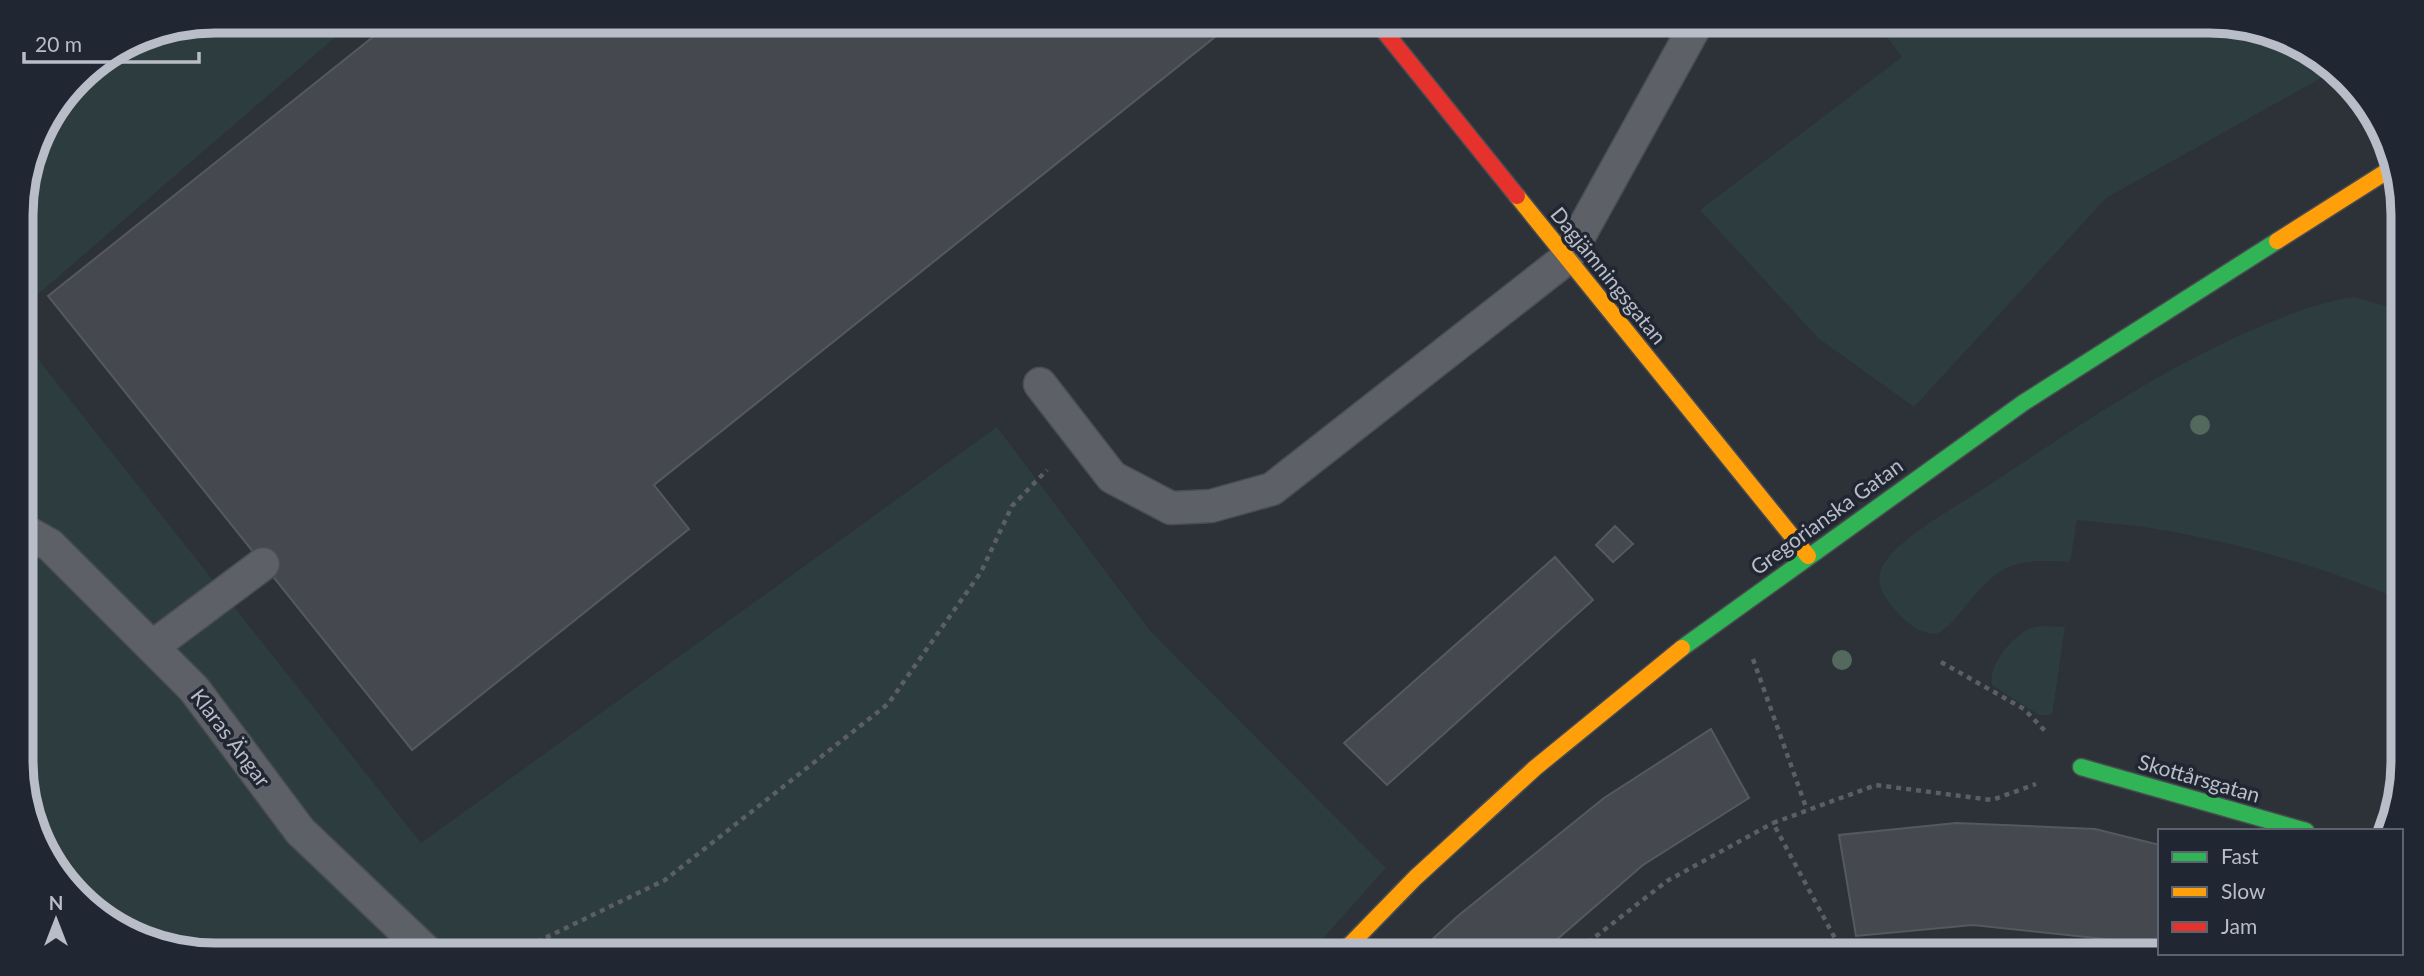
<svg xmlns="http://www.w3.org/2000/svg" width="2424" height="976" font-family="Lato,sans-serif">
  <rect width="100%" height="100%" fill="#2d3138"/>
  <path fill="#2d3c3f" d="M215 21H354L22 308 21 202 41 130 87 69 141 36Z
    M1875 21H2209L2272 31 2330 73 2106 198 1914 407 1818 338 1700 210 1902 57Z
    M2355 297 2392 308 2402 316 2403 601C2327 568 2243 544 2162 530 2134 525 2106 523 2077 520L2070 562C2017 559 2003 561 1968 603 1958 615 1951 626 1937 634 1921 634 1907 624 1897 612 1887 601 1875 586 1881 570 1891 542 1954 508 1980 491 2070 432 2159 369 2259 327 2290 314 2321 301 2355 297Z
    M22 339 421 843 997 427 1151 632 1386 868 1308 955H215L152 945 69 889 25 798Z
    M2044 626 2065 627 2052 715H2039L1992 685C1988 665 2010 640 2027 630 2032 627 2038 626 2044 626Z"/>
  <path fill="#45484e" stroke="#55595f" stroke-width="2" d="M393 21H1235L654 485 689 529 412 750 48 296Z
    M1615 526 1633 544 1613 562 1596 545Z
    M1555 557 1593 600 1387 785 1344 743Z
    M1711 729 1749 798 1643 865 1539 955H1415L1459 915 1604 798Z
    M1956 823 2095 829 2160 845V953L2124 941 1973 925 1856 936 1839 835Z
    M2161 953H2225L2166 955Z"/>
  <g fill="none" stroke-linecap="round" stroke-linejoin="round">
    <defs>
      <path id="lane" d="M1040 384 1112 477 1171 508 1211 506 1272 489 1567 258 1698 21
        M23 530 50 545 194 689 300 831 430 955
        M152 647 263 564"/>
      <path id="fast" d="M1682 648 2023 403 2277 241
        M2081 767 2306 831"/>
      <path id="slow" d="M1517 196 1808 556
        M2277 241 2392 168
        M1340 955 1415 878 1535 768 1682 648"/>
      <path id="jam" d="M1376 21 1517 196"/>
    </defs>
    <use href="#lane" stroke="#494c51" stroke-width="35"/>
    <use href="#fast" stroke="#494c51" stroke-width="19"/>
    <use href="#slow" stroke="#494c51" stroke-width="19"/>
    <use href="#jam" stroke="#494c51" stroke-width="19"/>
    <path stroke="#5b5f64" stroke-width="4.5" stroke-dasharray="5 5" stroke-linecap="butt" d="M1753 659 1807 810
      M1941 662 2024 709 2047 733
      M1842 949 2024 946 2062 955
      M510 955 665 880 888 704 981 572 1012 506 1047 470
      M1572 955 1667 881 1773 823
      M1844 955 1773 823 1876 785 1992 800 2036 784"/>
    <use href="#lane" stroke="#5d6066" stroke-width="32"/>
    <use href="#fast" stroke="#30b455" stroke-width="16"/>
    <use href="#slow" stroke="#ff9f0a" stroke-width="16"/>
    <use href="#jam" stroke="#e5322d" stroke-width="16"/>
  </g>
  <g fill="#53695d">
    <circle cx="2200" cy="425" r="10"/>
    <circle cx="1842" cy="660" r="10"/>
  </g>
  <g text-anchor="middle" stroke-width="7" stroke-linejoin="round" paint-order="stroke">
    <g font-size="21" fill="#b8bdc8" stroke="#212732">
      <text transform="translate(1608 276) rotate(51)" y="7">Dagjämningsgatan</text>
      <text transform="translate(1827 517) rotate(-36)" y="7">Gregorianska Gatan</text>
      <text transform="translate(230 738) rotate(53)" y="7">Klaras Ängar</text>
      <text transform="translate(2199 779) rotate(16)" y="7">Skottårsgatan</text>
    </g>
  </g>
  <path d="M0 0H2424V976H0ZM215 33H2209A182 182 0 0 1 2391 215V761A182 182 0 0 1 2209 943H215A182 182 0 0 1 33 761V215A182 182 0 0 1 215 33Z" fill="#212732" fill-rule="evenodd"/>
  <path fill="none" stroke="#b8bdc8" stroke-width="9" d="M215 33H2209A182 182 0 0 1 2391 215V761A182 182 0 0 1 2209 943H215A182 182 0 0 1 33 761V215A182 182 0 0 1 215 33Z"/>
  <rect x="2158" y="829" width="245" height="126" fill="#212732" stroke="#5d636e" stroke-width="2"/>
  <rect x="2172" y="852" width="35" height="10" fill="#30b455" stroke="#5d636e" stroke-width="2"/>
  <text x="2221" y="864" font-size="21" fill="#b8bdc8">Fast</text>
  <rect x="2172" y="887" width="35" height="10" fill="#ff9f0a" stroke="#5d636e" stroke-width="2"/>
  <text x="2221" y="899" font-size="21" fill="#b8bdc8">Slow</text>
  <rect x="2172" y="922" width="35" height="10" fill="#e5322d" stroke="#5d636e" stroke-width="2"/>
  <text x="2221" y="934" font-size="21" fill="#b8bdc8">Jam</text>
  <g transform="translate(56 920)" stroke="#212732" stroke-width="5" paint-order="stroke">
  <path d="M0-5L12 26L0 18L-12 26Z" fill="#b8bdc8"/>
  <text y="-10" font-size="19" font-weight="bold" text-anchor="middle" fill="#b8bdc8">N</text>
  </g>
  <path d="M24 52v10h175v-10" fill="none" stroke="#b8bdc8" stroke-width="3.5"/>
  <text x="35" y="52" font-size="21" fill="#b8bdc8" stroke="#212732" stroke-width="5" paint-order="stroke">20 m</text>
</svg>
